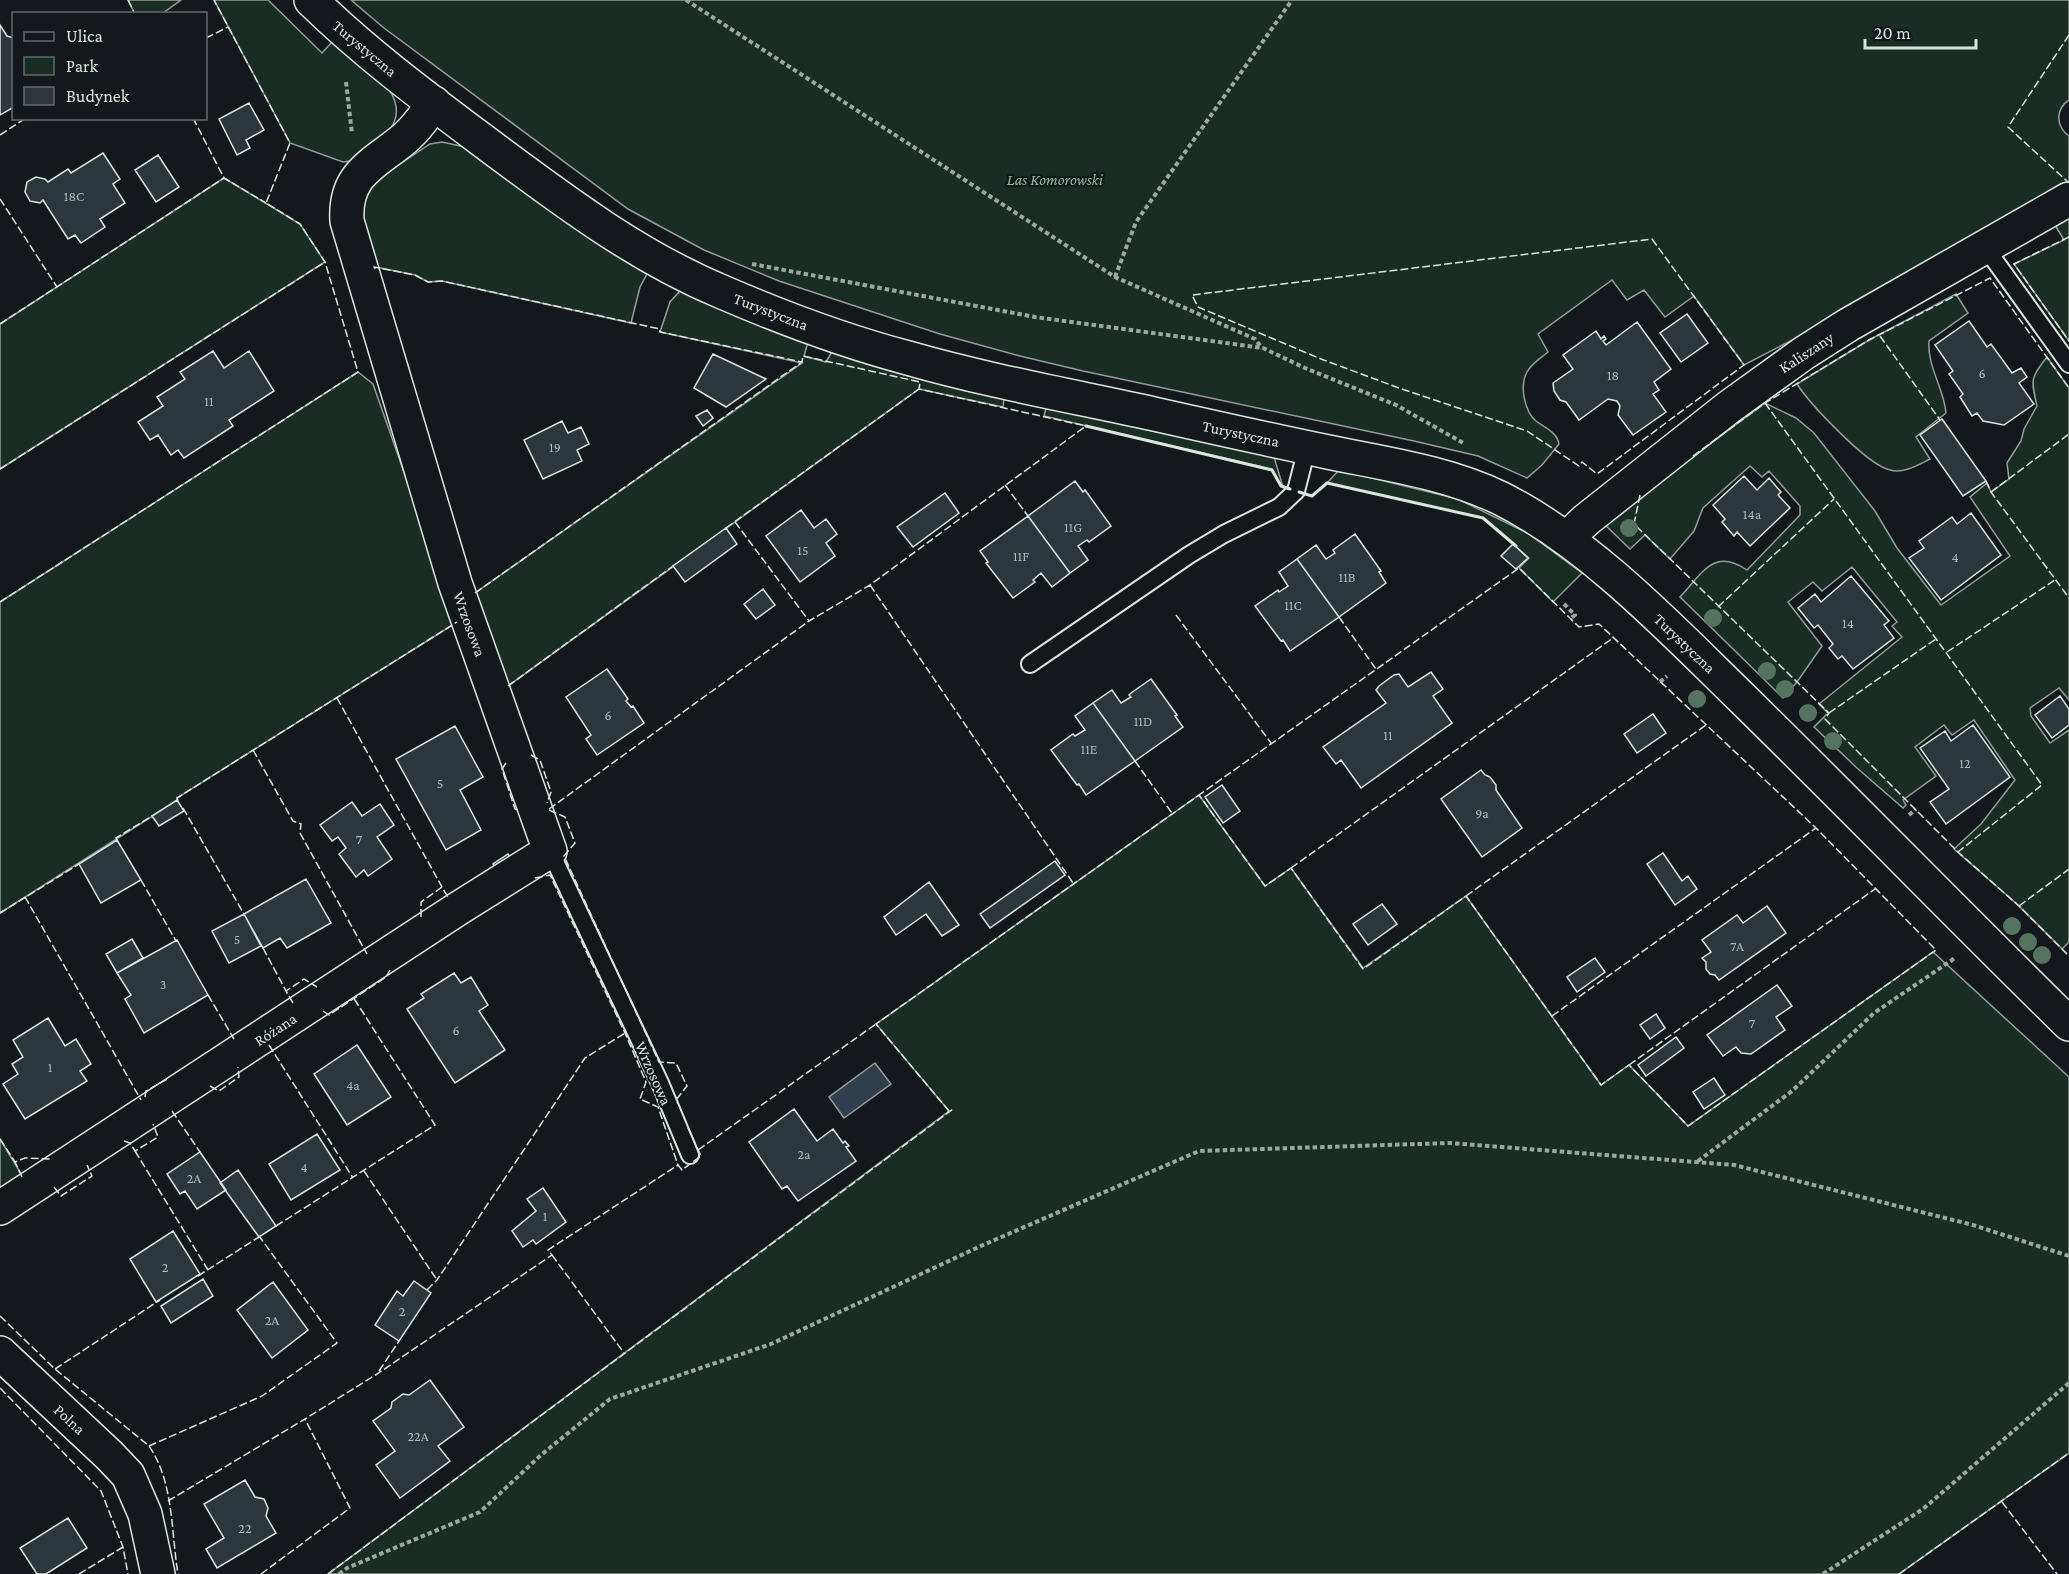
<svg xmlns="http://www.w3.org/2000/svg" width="2069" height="1574" font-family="'Crimson Pro',serif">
  <rect width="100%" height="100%" fill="#14181c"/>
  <path fill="#1a2d24" stroke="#939e99" stroke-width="1.5" d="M128 0H181L163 13 135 14Z
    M214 0H268L322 53 332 42 389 89C412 125 377 143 350 161L343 162 290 143Z
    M351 0H2069V100C2055 109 2056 127 2069 136V189L1911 278 1744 365 1694 296 1665 317 1644 290 1627 300 1612 280 1538 334 1548 352C1542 357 1531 364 1527 372 1519 386 1525 412 1536 421 1545 428 1557 432 1559 444L1542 465 1527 478 1478 456 1414 441 1083 371 1020 356 940 334 779 281 704 250 628 209 384 28Z
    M442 142 465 147 596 242 647 274 640 287 631 323 442 281 428 282 415 275 371 266 359 227 365 194 378 179 403 162 430 144Z
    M224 178 300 224 325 262 0 469V324Z
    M2069 212V341L2014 264 2064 240 2052 220Z
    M680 291 808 342 804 356 826 362 833 350 1004 398 1003 407 919 389 508 686 475 593 802 363 660 332 670 302Z
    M1956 294 1968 313 1929 341C1927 367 1944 388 1946 413L1916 437 1930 459C1918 465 1903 474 1890 470 1867 465 1810 404 1797 384L1869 340Z
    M2047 357 2069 388V700L2059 688 2030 708 2031 716 2050 743 2069 730V942L2062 949 2019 906 1954 849 1981 824 2015 780 1974 720 1952 735 1944 725 1915 747 1936 776 1903 800 1906 805 1903 808 1857 768 1814 727 1828 713 1819 704 1902 637 1892 626 1897 622 1852 567 1822 591 1813 582 1788 602 1822 646 1797 682 1783 698 1680 597C1702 574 1713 547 1747 570L1800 515V506L1769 471 1762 477 1750 466 1703 508 1694 531 1670 559 1645 535 1630 549 1602 522 1620 515 1639 497 1765 403 1796 418 1814 433 1875 511 1897 548 1941 605 2010 556 1970 497 1987 483 1991 492 2009 479 2007 463 2021 441 2024 429 2037 406C2031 380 2030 378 2047 357Z
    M358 372 373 384 444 586 459 621 177 798 178 800 0 913V602Z
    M1046 408 1274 457 1283 487 1281 486 1272 469 1044 416Z
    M1339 470 1458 499 1529 534 1582 573 1553 602 1519 568 1529 558 1483 518 1327 483Z
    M1199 795 1265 886 1291 868 1363 968 1466 896 1601 1085 1629 1065 1688 1126 1933 952 2069 1077V1453L1899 1574H328L949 1111 876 1024Z
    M0 1139 23 1177 0 1193Z"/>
  <path fill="#2f3f4d" stroke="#939e99" stroke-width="1.5" d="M875 1063 891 1084 844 1118 829 1097Z"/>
  <path fill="#2c363c" stroke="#d8e6dc" stroke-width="1.5" d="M0 25 7 36 14 38V107L0 115Z
    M249 103 264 130 246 140 250 148 237 155 219 119Z
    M103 153 120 179 113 184 125 203 100 219 105 227 81 243 75 235 68 239 43 200 40 203 30 201 25 192 27 182 36 177 45 179 48 182 68 169 71 173Z
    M158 155 179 187 156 202 135 170Z
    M1687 314 1708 343 1681 362 1660 333Z
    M1969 321 1987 347 1991 344 2012 373 2021 368 2027 377 2019 383 2034 404 2004 425 1983 421 1977 413 1972 416 1960 397 1963 394 1949 374 1953 371 1935 345Z
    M1637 322 1671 369 1654 382 1659 390 1653 394 1666 412 1633 435 1618 415 1620 406 1617 401 1608 399 1579 420 1566 402 1560 400 1554 391 1553 383 1573 369 1563 355 1596 331 1601 339 1604 336 1606 339 1603 341 1606 345Z
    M213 351 224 368 249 351 274 391 229 420 233 426 184 458 178 450 171 455 158 435 150 440 138 422 163 406 157 397 185 379 180 372Z
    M713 354 766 379 726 407 694 388Z
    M707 410 713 418 703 426 696 416Z
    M1942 419 1986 481 1963 496 1920 435Z
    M562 421 568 433 581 427 589 444 577 450 582 461 543 479 524 440Z
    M1744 476 1757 490 1769 478 1781 492 1778 495 1790 508 1750 546 1737 532 1734 536 1722 522 1725 519 1713 505Z
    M1075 481 1083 492 1085 490 1111 526 1089 542 1087 540 1078 546 1088 560 1070 573 1028 516Z
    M945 493 959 513 913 547 897 527Z
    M801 510 814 528 826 519 837 534 826 543 835 556 800 582 766 536Z
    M1971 513 2001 555 1941 600 1909 558 1924 548 1919 541 1952 517 1957 524Z
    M1028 516 1070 573 1052 587 1041 573 1033 580 1035 582 1013 598 986 563 988 562 980 551Z
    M726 528 737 544 685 582 673 566Z
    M1355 534 1381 571 1379 572 1386 583 1339 617 1297 559 1316 545 1326 559 1335 553 1333 550Z
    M1513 544 1528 558 1516 569 1501 556Z
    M1297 559 1339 617 1290 651 1283 640 1281 641 1255 606 1278 590 1279 592 1288 586 1279 572Z
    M1851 576 1889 621 1884 625 1894 638 1853 669 1842 656 1838 659 1829 648 1833 644 1818 625 1814 628 1798 608 1815 594 1821 602Z
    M763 589 775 605 756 619 744 604Z
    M607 669 628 699 626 701 631 707 633 706 644 723 597 755 586 739 591 735 566 697Z
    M1431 672 1443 689 1433 696 1452 723 1361 788 1341 760 1336 764 1323 747 1386 703 1376 690 1379 686 1394 675 1399 674 1408 687Z
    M1151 679 1177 715 1175 716 1183 727 1135 761 1093 703 1112 690 1121 703 1131 697 1129 695 1131 693Z
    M2060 696 2069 709V725L2052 738 2035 715Z
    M1093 703 1135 761 1086 795 1079 784 1077 785 1051 750 1073 734 1075 736 1085 730 1075 716Z
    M1653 714 1666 733 1637 753 1624 734Z
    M1973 725 2010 777 1946 824 1930 802 1949 789 1920 748 1945 731 1951 741Z
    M455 726 483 777 460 790 481 830 446 850 396 759Z
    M1481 770 1485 775 1490 777 1496 785V790L1522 828 1482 857 1441 799Z
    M1222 785 1240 811 1223 823 1205 797Z
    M177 800 184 811 159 826 152 816Z
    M352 802 362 816 380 804 394 825 377 837 392 859 368 876 364 870 356 877 339 854 346 848 338 837 332 841 320 825Z
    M117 840 141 880 101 903 79 864Z
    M1663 853 1682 881 1688 876 1697 889 1675 905 1647 864Z
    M508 854 514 862 498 872 493 864Z
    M1055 861 1065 875 990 928 980 914Z
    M306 879 331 923 287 948 280 938 263 948 244 914Z
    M929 882 959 925 942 936 926 914 896 935 884 917Z
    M1382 904 1397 924 1368 945 1353 924Z
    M1767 906 1786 933 1719 980 1715 975 1710 974 1706 969V962L1702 958 1711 952 1702 940 1737 915 1743 923Z
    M244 914 261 946 229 963 212 931Z
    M132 939 143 958 117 973 106 954Z
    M177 940 208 995 144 1033 125 999 131 995 117 973Z
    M1595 958 1605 972 1577 992 1567 977Z
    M454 973 461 983 471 977 488 1005 479 1011 505 1050 455 1083 407 1009 424 998 421 994Z
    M1777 985 1792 1006 1776 1017 1785 1030 1751 1054 1741 1053 1736 1047 1723 1056 1707 1035Z
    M1656 1014 1665 1028 1650 1039 1640 1025Z
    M48 1018 65 1046 76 1039 91 1064 80 1071 87 1081 25 1119 3 1084 18 1074 12 1064 23 1057 13 1040Z
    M1676 1037 1684 1048 1646 1076 1638 1065Z
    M357 1045 391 1097 347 1125 314 1074Z
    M1714 1078 1725 1095 1704 1109 1693 1092Z
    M794 1109 817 1141 833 1129 843 1143 845 1141 849 1146 846 1147 856 1161 798 1201 787 1186 782 1189 749 1142Z
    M317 1134 340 1170 291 1200 269 1164Z
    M200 1152 226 1190 197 1209 185 1191 180 1194 167 1174Z
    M238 1170 276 1226 259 1237 220 1183Z
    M543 1188 566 1222 536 1244 533 1240 523 1247 512 1231 536 1211 527 1199Z
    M173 1231 200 1274 156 1302 130 1259Z
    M203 1279 213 1296 171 1323 161 1306Z
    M414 1281 431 1293 399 1341 375 1325 397 1291 403 1296Z
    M273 1282 308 1330 272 1358 237 1310Z
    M430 1380 464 1427 438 1446 450 1461 400 1498 376 1465 395 1451 373 1421 391 1408 392 1402 403 1394 409 1395Z
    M245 1480 255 1497 264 1499 268 1508 266 1516 276 1533 217 1568 206 1549 224 1538 204 1504Z
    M68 1518 87 1548 46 1574H37L20 1548Z"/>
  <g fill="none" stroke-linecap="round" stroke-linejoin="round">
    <defs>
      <path id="lane" d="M1985 247 2069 364
        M1030 664 1189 555 1224 534 1279 507 1296 491 1307 448
        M550 851 660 1083 690 1155"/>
      <path id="street" d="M311 0C368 56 434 104 498 152 568 204 639 257 720 291 780 317 844 341 908 358 988 381 1072 396 1154 414 1212 427 1270 440 1328 452 1386 464 1446 472 1500 498 1590 543 1670 628 1742 698 1852 806 1959 916 2069 1024
        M1566 539 1586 520 1729 407 1804 353 1848 325 2069 199
        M0 1208 459 908 550 851 455 583 347 221C344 174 373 165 404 139 416 129 425 116 434 103
        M0 1353 109 1455 128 1475 145 1514 158 1574"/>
    </defs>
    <use href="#lane" stroke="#d8e6dc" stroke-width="20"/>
    <use href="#street" stroke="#d8e6dc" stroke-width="36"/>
    <path stroke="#9da8a2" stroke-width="4" stroke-dasharray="4.5 3" stroke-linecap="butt" d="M686 0 1115 277 1255 339 1262 348
      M346 82 352 134
      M752 264 1035 317 1263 348 1305 368 1396 405 1465 444
      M1115 277 1136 222 1292 0
      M1564 604 1575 615 1571 618
      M1660 682 1667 676
      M1909 815 1916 809
      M1698 1161 1792 1091 1874 1013 1955 958
      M339 1574 347 1568 480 1512 541 1455 610 1399 771 1344 983 1245 1199 1151 1450 1143 1734 1165 1973 1225 2069 1256
      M1823 1574 1923 1509 2069 1383"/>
    <use href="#lane" stroke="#14181c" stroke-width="16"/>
    <use href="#street" stroke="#14181c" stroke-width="33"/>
    <path stroke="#d8e6dc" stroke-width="1.5" stroke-dasharray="8 3" stroke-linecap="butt" d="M128 0 135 14
      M2069 35 2008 127 2069 183
      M206 38 228 27
      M193 118 224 178 266 203
      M0 135 26 118
      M0 199 57 287
      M2069 237 2014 264 2069 341
      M1652 239 1744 365 1597 474 1582 462 1579 466 1527 431 1399 388 1321 359 1198 307 1192 295Z
      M375 269 374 267 415 275 428 282 442 281 646 326 660 329V332L802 362 803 356 920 382 919 389 1086 426
      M0 324 224 178
      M1880 336 1940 420
      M1765 403 2042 785 1958 852
      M1693 456 1765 403 1869 340 1990 278 2069 388
      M0 469 325 262
      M1986 481 1991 492 2069 598
      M1005 485 1028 516
      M1991 492 2069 434
      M1640 495 1634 524 1829 713 1825 719 1958 852 2019 906 2069 956
      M735 522 809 621
      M726 528 919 389
      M870 585 1073 883
      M475 593 802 362
      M0 602 358 372 325 262 300 224 266 203 290 143 214 0
      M1718 607 1834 499
      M1176 615 1271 743
      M1339 617 1376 669
      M1947 652 2055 580
      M508 686 673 566
      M337 698 442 887
      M1829 713 1936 639
      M253 750 293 821 301 824 300 833 367 954
      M531 755 540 760 551 792 547 803
      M1135 761 1172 813
      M506 763 502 769 515 809 520 810
      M177 800V798L457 622
      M183 808 244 914
      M549 809 809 621 870 585 1086 426
      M549 810 565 817 575 843 564 856 659 1062 676 1063 687 1086 676 1100 678 1104
      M117 840 116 838 152 816
      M1291 868 1613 638
      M535 878 550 875 625 1033 646 1082 640 1099 658 1107 678 1165 682 1170 701 1156 688 1128
      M141 880 176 941
      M1466 896 1706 725
      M25 897 141 1100
      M2019 906 2069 869
      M0 913 79 864
      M421 917V902L442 887 449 899
      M263 948 286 991
      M208 995 234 1039
      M293 1003 286 991 304 979 317 987
      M323 1011 329 1015 386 977 390 970
      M1552 1016 1816 828
      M269 1045 353 1178
      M1629 1065 1875 889
      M210 1086 219 1091 239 1077 238 1067
      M145 1097 146 1091 169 1078
      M172 1111 200 1152
      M949 1111 876 1024 1199 795 1265 886 1291 868 1363 969 1466 896 1601 1085 1629 1065 1688 1126 1936 950 1816 828 1599 624 1579 627 1519 568 1199 795
      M0 1139 15 1162
      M124 1141 130 1143 135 1151 158 1137 153 1124
      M698 1150 876 1024
      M135 1151 208 1270
      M364 1171 437 1280
      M22 1177 15 1162 25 1158 51 1159
      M54 1187 61 1196 92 1176 87 1165
      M276 1226 435 1125 353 997
      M552 1255 624 1353
      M198 1276 259 1237
      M427 1290 437 1280 585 1058 625 1033
      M0 1316 55 1369 149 1446C174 1482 171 1532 178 1574
      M55 1369 160 1300
      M379 1371 399 1341
      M0 1388 101 1491 123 1547 128 1574
      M149 1446 262 1396 337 1343 259 1236
      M168 1501 305 1419 377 1374 552 1255 548 1250 678 1165
      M2002 1502 2057 1574
      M79 1574 123 1547
      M261 1574 350 1508 305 1419
      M328 1574 953 1109
      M1899 1574 2069 1453"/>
    <path stroke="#d8e6dc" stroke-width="3" d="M1086 426 1272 470 1281 486 1290 489
      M1299 492 1312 496 1327 483 1483 518 1516 546"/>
  </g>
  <g fill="#55745f">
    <circle cx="1629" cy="528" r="9"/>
    <circle cx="1713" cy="618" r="9"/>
    <circle cx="1767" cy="671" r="9"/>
    <circle cx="1785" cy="689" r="9"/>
    <circle cx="1697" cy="699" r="9"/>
    <circle cx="1808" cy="713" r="9"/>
    <circle cx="1833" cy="741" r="9"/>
    <circle cx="2012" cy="926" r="9"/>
    <circle cx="2028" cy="942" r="9"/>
    <circle cx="2042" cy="955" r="9"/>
  </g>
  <g text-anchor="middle" stroke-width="4.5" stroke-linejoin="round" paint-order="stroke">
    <g font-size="14" fill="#adbab4">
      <text x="74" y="201">18C</text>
      <text x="1982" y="378">6</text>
      <text x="1613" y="380">18</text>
      <text x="209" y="406">11</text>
      <text x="555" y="452">19</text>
      <text x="1752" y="519">14a</text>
      <text x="1073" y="532">11G</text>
      <text x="803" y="555">15</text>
      <text x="1021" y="561">11F</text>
      <text x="1955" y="562">4</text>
      <text x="1347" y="582">11B</text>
      <text x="1293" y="610">11C</text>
      <text x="1848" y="628">14</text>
      <text x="608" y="720">6</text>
      <text x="1143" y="726">11D</text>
      <text x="1388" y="740">11</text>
      <text x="1089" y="754">11E</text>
      <text x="1965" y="768">12</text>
      <text x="440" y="788">5</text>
      <text x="1482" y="818">9a</text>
      <text x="359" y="844">7</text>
      <text x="237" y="944">5</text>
      <text x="1737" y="951">7A</text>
      <text x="163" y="989">3</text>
      <text x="1752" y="1028">7</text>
      <text x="456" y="1035">6</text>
      <text x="50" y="1072">1</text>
      <text x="353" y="1090">4a</text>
      <text x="804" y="1159">2a</text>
      <text x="304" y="1172">4</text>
      <text x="194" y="1183">2A</text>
      <text x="545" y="1221">1</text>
      <text x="165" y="1272">2</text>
      <text x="402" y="1316">2</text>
      <text x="272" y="1325">2A</text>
      <text x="418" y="1441">22A</text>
      <text x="245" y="1533">22</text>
    </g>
    <g font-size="16" fill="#d8e6dc" stroke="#14181c">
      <text transform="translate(365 48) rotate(40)" y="6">Turystyczna</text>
      <text transform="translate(771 311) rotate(21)" y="6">Turystyczna</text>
      <text transform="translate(1806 352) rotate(-33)" y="6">Kaliszany</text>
      <text transform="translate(1241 433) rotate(12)" y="6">Turystyczna</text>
      <text transform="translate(470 624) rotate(70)" y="6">Wrzosowa</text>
      <text transform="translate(1685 643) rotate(44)" y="6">Turystyczna</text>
      <text transform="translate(275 1029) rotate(-33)" y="6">Różana</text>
      <text transform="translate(654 1073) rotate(66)" y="6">Wrzosowa</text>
      <text transform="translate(70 1419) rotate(43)" y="6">Polna</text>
    </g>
    <g font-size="16" font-style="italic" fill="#8ac095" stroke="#14181c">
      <text x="1055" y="185">Las Komorowski</text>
    </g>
  </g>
  <rect x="12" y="12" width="195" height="108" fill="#14181c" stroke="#626a69" stroke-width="1.5"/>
  <rect x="24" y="32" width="30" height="9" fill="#14181c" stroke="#626a69" stroke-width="1.5"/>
  <text x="66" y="42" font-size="18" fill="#d8e6dc">Ulica</text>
  <rect x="24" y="57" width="30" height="18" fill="#1a2d24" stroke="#626a69" stroke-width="1.5"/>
  <text x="66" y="72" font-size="18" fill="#d8e6dc">Park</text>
  <rect x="24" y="87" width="30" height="18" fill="#2c363c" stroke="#626a69" stroke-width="1.5"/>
  <text x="66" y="102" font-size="18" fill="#d8e6dc">Budynek</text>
  <path d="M1865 39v9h111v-9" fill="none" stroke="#d8e6dc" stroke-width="3"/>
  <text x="1874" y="39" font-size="18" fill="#d8e6dc" stroke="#14181c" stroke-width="4.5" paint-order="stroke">20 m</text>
</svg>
